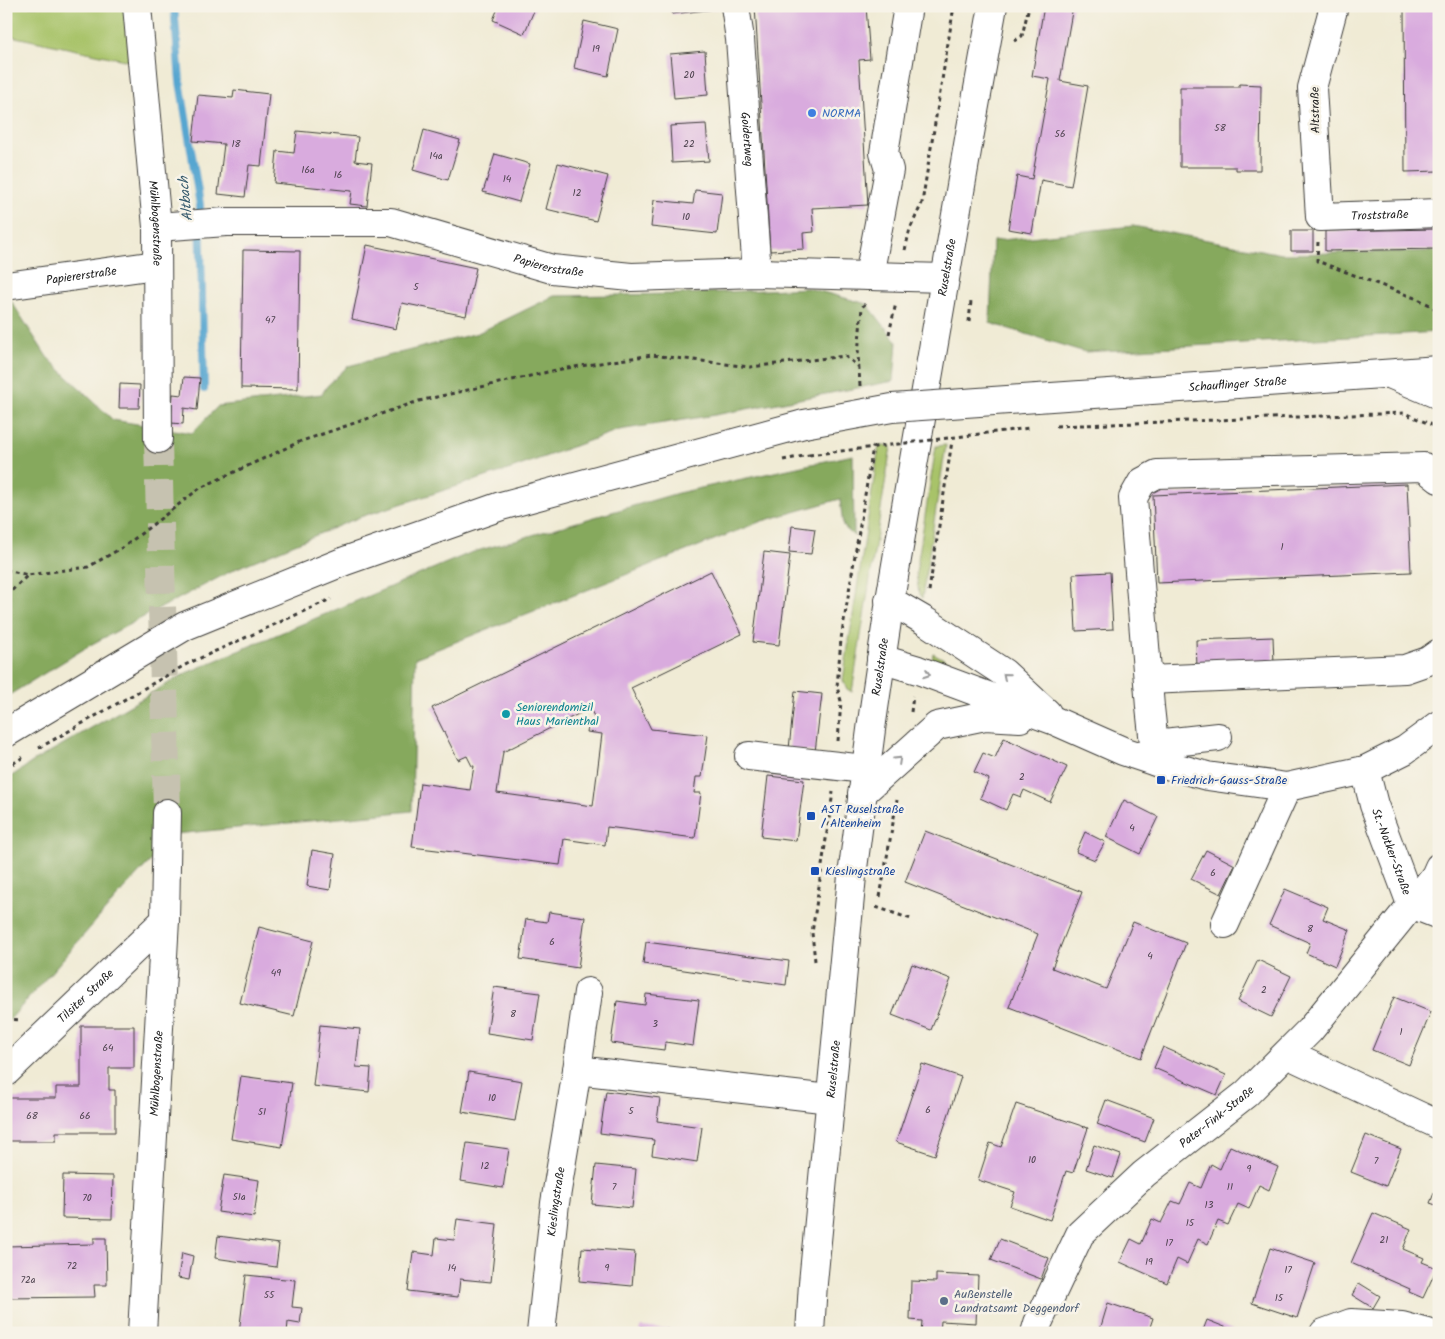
<svg xmlns="http://www.w3.org/2000/svg" width="1445" height="1339" font-family="Kalam,sans-serif">
  <rect width="100%" height="100%" fill="#f7f3e8"/>
  <filter id="ink" filterUnits="userSpaceOnUse"><feTurbulence type="fractalNoise" baseFrequency=".02" numOctaves="2"/><feDisplacementMap in="SourceGraphic" scale="10" xChannelSelector="R" yChannelSelector="G"/><feConvolveMatrix kernelMatrix="1 2 1 2 8 2 1 2 1" color-interpolation-filters="sRGB"/></filter>
  <filter id="wash" filterUnits="userSpaceOnUse"><feTurbulence type="fractalNoise" baseFrequency=".0096" numOctaves="4" result="noise"/><feDisplacementMap in="SourceGraphic" scale="20" xChannelSelector="R" yChannelSelector="G"/><feGaussianBlur stdDeviation="1.12" result="paint"/><feColorMatrix in="noise" values="0 0 0 0 0 0 0 0 0 0 0 0 0 0 0 0 0 1.4 0 .05"/><feComposite in="paint" operator="in"/></filter>
  <g filter="url(#wash)">
    <rect width="100%" height="100%" fill="#f0ebd5"/>
    <path fill="#a8c369" stroke="#627042" d="M6 6H129L134 62 6 35Z
      M946 445 922 598 919 594 916 573 936 446Z
      M879 446H891L852 692 847 689 843 680Z
      M933 653 997 689 931 670Z"/>
    <path fill="#86a95d" stroke="#51623c" d="M1133 226 1282 254 1439 251V332L1085 352 990 323 993 241Z
      M808 288 867 304 897 342 894 381 715 415 619 430 511 469 360 517 237 568 92 644 6 697V293L47 357 113 420 192 433 218 406 322 394 327 386 348 366 478 333 554 296 681 294Z
      M853 455 854 536 843 526 840 499 762 521 415 658 412 811 176 834 123 890 6 1024V780L34 761 186 673 470 553 678 493Z"/>
    <g fill="none" stroke-linecap="round" stroke-linejoin="round">
      <path stroke="#56a6d0" stroke-width="8" d="M174 6 180 81 200 205 204 389"/>
    </g>
    <g id="blocks">
      <path fill="#d9abde" fill-rule="evenodd" d="M499 6H536L524 34 493 20Z
        M671 6H716V9L672 14Z
        M755 6H866L870 59 859 60 868 205 812 208 814 232 803 233 804 249 770 251Z
        M1044 6H1073L1060 81 1088 86 1071 186 1041 180 1032 233 1008 229 1017 176 1032 179 1050 79 1032 76Z
        M1404 6H1439V171L1405 172Z
        M584 21 618 29 608 76 574 68Z
        M705 51 708 95 674 98 670 54Z
        M1239 84 1261 85 1260 170H1236V167H1180V87H1239Z
        M234 90 269 94 261 166 249 165 245 197 218 194 224 144 193 141 198 95 233 98Z
        M706 124 709 161 672 163 670 126Z
        M424 130 460 140 448 180 413 170Z
        M297 131 358 137 355 161 372 163 367 206 350 204 352 191 274 183 277 151 294 153Z
        M495 154 530 164 519 202 483 192Z
        M558 163 608 176 596 221 546 209Z
        M695 190 722 193 717 234 651 227 654 200 693 204Z
        M1439 229V249L1325 251V231Z
        M1291 231H1313V251H1291Z
        M367 245 476 268 466 316 402 303 396 329 352 319Z
        M243 250 300 251 298 389 241 388Z
        M184 377 200 378 197 410 184 408 183 424 171 423 173 394 182 395Z
        M120 384 140 385 139 408H119Z
        M1407 484 1411 572 1157 583 1153 495Z
        M792 526 815 529 811 554 789 552Z
        M764 552 790 555 779 645 753 642Z
        M711 571 742 634 631 688 651 729 708 735 702 777H696L694 793H701L695 838 607 827 605 845 564 839 560 865 412 847 420 783 470 790 474 766H472L467 756 458 760 432 708ZM590 708 596 721H589L587 732 602 734 593 806 497 793 503 752Z
        M1110 572 1113 629 1076 631 1073 574Z
        M1273 637 1274 664 1197 667 1196 640Z
        M795 691 822 694 815 752 789 749Z
        M1004 738 1067 767 1050 802 1024 790 1021 797 1013 794 1006 810 980 798 989 779 974 772 983 753 995 758Z
        M768 776 804 780 796 841 761 837Z
        M1124 800 1158 817 1140 854 1106 837Z
        M925 831 1082 892 1052 968 1106 989 1133 922 1186 943 1141 1058 1009 1007 1038 934 905 882Z
        M1085 832 1105 842 1095 860 1076 852Z
        M312 850 335 854 330 890 307 886Z
        M1206 850 1235 865 1221 894 1191 879Z
        M1285 889 1328 907 1323 919 1350 930 1335 966 1306 953 1310 943 1269 925Z
        M549 912 585 917 578 968 520 959 526 919 547 922Z
        M259 927 313 941 294 1016 240 1003Z
        M646 942 789 961 786 985 643 964Z
        M1258 960 1291 976 1271 1017 1238 1001Z
        M912 964 951 979 931 1030 892 1015Z
        M494 987 540 993 533 1040 487 1033Z
        M646 994 699 1000 693 1046 665 1042 664 1050 611 1043 617 1001 645 1005Z
        M1394 997 1431 1012 1409 1065 1372 1050Z
        M320 1025 360 1029 356 1067 371 1068 369 1092 313 1086Z
        M81 1026H134V1068H109V1090H115V1132H56V1141H7V1098H56V1087H81Z
        M1163 1047 1226 1075 1217 1095 1154 1068Z
        M922 1064 961 1077 935 1155 896 1142Z
        M469 1072 522 1081 515 1121 462 1112Z
        M241 1076 292 1083 282 1147 231 1139Z
        M606 1091 660 1098 657 1121 702 1127 697 1162 652 1155 654 1140 600 1133Z
        M1106 1100 1154 1118 1145 1142 1097 1124Z
        M1016 1104 1088 1128 1073 1173 1066 1171 1050 1220 1010 1206 1015 1192 978 1180 990 1143 1001 1147Z
        M1366 1135 1401 1149 1386 1186 1351 1172Z
        M467 1143 509 1149 503 1188 461 1181Z
        M1094 1145 1121 1155 1113 1178 1086 1169Z
        M1230 1146 1278 1167 1269 1190 1259 1185 1249 1209 1238 1204 1228 1225 1218 1221 1208 1244 1198 1239 1187 1264 1177 1259 1167 1283 1120 1262 1131 1239 1141 1244 1152 1219 1161 1223 1172 1201 1180 1204 1190 1183 1201 1188 1211 1164 1220 1169Z
        M596 1165 636 1169 632 1208 592 1204Z
        M63 1175 113 1176 112 1219 62 1218Z
        M224 1175 259 1180 254 1217 218 1212Z
        M1439 1181V1206L1430 1203Z
        M1373 1213 1411 1229 1403 1249 1424 1258 1422 1262 1437 1268 1423 1298 1409 1292 1410 1289 1351 1263Z
        M457 1219 497 1224 491 1282 460 1279 458 1297 408 1291 413 1252 434 1255 436 1238 454 1240Z
        M218 1236 279 1244 276 1267 215 1258Z
        M94 1238H106L107 1285H94L95 1297 7 1298 6 1246 94 1244Z
        M1000 1239 1049 1258 1041 1279 991 1260Z
        M582 1248 635 1252 632 1286 579 1281Z
        M1270 1248 1315 1263 1297 1318 1252 1303Z
        M182 1253 193 1256 189 1280 178 1278Z
        M936 1274 978 1276 976 1323 941 1321 940 1333H921L922 1321 910 1320 911 1281 936 1282Z
        M246 1275 295 1280 292 1307 302 1308 300 1324 288 1322 287 1333H239Z
        M1359 1283 1380 1296 1373 1308 1352 1295Z
        M1108 1303 1153 1318 1148 1333H1099Z
        M1207 1320 1240 1333H1202Z
        M641 1327 686 1331V1333H640Z"/>
    </g>
  </g>
  <g filter="url(#ink)">
    <use href="#blocks" fill-opacity="0" stroke="#3c3b38" stroke-width="1"/>
    <g fill="none" stroke-linecap="round" stroke-linejoin="round">
      <path stroke="#c6c2b0" stroke-width="28" stroke-dasharray="28 14" stroke-linecap="butt" d="M158 439 167 813"/>
      <defs>
        <g id="minor">
          <path id="s1" d="M137 6 157 227 158 439"/>
          <path id="s2" d="M735 6 740 39 757 273"/>
          <path id="s3" d="M1334 6 1312 88 1320 217 1439 213"/>
          <path id="s4" d="M157 227 226 222H391L552 269 631 277 757 273 945 278"/>
          <path d="M869 276 889 170 884 153 908 6"/>
          <path id="s5" d="M6 286 156 265"/>
          <path d="M1148 680 1405 669 1428 661 1439 653"/>
          <path d="M1155 744 1218 737"/>
          <path d="M749 756 865 769"/>
          <path d="M1156 762 1150 707 1133 498 1142 482 1157 474 1424 467 1439 479"/>
          <path id="s6" d="M1365 770 1374 805 1411 904 1439 915"/>
          <path d="M1225 924 1287 787"/>
          <path d="M1287 1054 1439 1125"/>
          <path d="M577 1070 830 1099"/>
          <path id="s7" d="M6 1072 165 920"/>
          <path id="s8" d="M142 1333 165 920 167 813"/>
          <path id="s9" d="M541 1333 555 1203 577 1070 588 992"/>
          <path id="s10" d="M1035 1333 1038 1323 1080 1234 1144 1174 1246 1094 1310 1030 1435 876 1439 867"/>
          <path d="M1324 1333 1351 1323 1402 1326 1428 1333"/>
        </g>
        <g id="major">
          <path d="M1392 375 1439 395"/>
          <path id="s11" d="M1037 398 1439 370"/>
          <path d="M889 600 925 621 1004 673 1047 713"/>
          <path d="M881 659 918 670 1055 721 1123 751 1156 762 1207 776 1287 787 1365 770 1405 750 1439 725"/>
          <path d="M6 733 185 626 345 561 501 506 804 424"/>
          <path d="M862 793 937 726 985 716 1020 718"/>
          <path id="s12" d="M810 1333 813 1283 852 876 872 722 891 594 969 139 993 6"/>
        </g>
      </defs>
      <use href="#minor" stroke="#3c3b38" stroke-width="30"/>
      <use href="#major" stroke="#3c3b38" stroke-width="30"/>
      <path stroke="#3c3b38" stroke-width="3" stroke-dasharray="4 4" stroke-linecap="butt" d="M1014 41 1022 36 1029 6
        M1318 242 1317 261 1420 300 1432 306 1439 313
        M905 250 910 229 922 203 954 6
        M969 322 971 301
        M889 334 896 303
        M860 386 858 354 862 307 865 304
        M1056 426 1404 413 1439 428
        M783 460 809 455
        M6 570 28 575 88 567 125 546 200 488 299 442 419 401 561 369 652 355 750 367 845 356 859 367
        M929 591 952 441
        M6 596 27 576
        M911 712 913 696
        M838 741 841 701 837 687 841 639 873 447
        M39 748 187 664 331 599
        M6 768 25 756
        M880 897 897 800
        M876 907 911 919
        M815 961 812 933 833 792
        M6 1019 21 1020"/>
      <use href="#minor" stroke="#fff" stroke-width="28"/>
      <use href="#major" stroke="#fff" stroke-width="28"/>
      <defs>
        <path id="major-bridge" d="M804 424 892 408 1037 398"/>
      </defs>
      <use href="#major-bridge" stroke="#3c3b38" stroke-width="30" stroke-linecap="butt"/>
      <path stroke="#3c3b38" stroke-width="3" stroke-dasharray="4 4" stroke-linecap="butt" d="M809 455 1029 428"/>
      <use href="#major-bridge" stroke="#fff" stroke-width="28"/>
    </g>
    <defs><path id="oneway-chevron" d="M-2-3.5L2.5 0L-2 3.5" fill="none" stroke-width="1.6" stroke-linecap="round" stroke-linejoin="round" transform="scale(1.25)"/></defs>
    <g stroke="#999">
      <use href="#oneway-chevron" transform="translate(927 674) rotate(20)"/>
      <use href="#oneway-chevron" transform="translate(1006 676) rotate(-140)"/>
      <use href="#oneway-chevron" transform="translate(898 760) rotate(-43)"/>
    </g>
  </g>
  <circle fill="#3f7fe0" stroke="#f7f3e8" stroke-width="2" cx="812" cy="113" r="5"/>
  <circle fill="#0f9aa8" stroke="#f7f3e8" stroke-width="2" cx="506" cy="714" r="5"/>
  <g fill="#1a4fb4" stroke="#f7f3e8" stroke-width="2">
    <rect x="1156" y="775" width="10" height="10" rx="2.5"/>
    <rect x="806" y="811" width="10" height="10" rx="2.5"/>
    <rect x="810" y="866" width="10" height="10" rx="2.5"/>
  </g>
  <circle fill="#5c6f8a" stroke="#f7f3e8" stroke-width="2" cx="944" cy="1301" r="5"/>
  <g text-anchor="middle" stroke-width="5" stroke-linejoin="round" paint-order="stroke">
    <g font-size="10" fill="#4b404c">
      <text x="596" y="52">19</text>
      <text x="689" y="78">20</text>
      <text x="1220" y="131">58</text>
      <text x="1060" y="137">56</text>
      <text x="236" y="147">18</text>
      <text x="689" y="147">22</text>
      <text x="436" y="159">14a</text>
      <text x="308" y="173">16a</text>
      <text x="338" y="178">16</text>
      <text x="507" y="182">14</text>
      <text x="577" y="196">12</text>
      <text x="686" y="220">10</text>
      <text x="416" y="290">5</text>
      <text x="270" y="323">47</text>
      <text x="1282" y="550">1</text>
      <text x="1022" y="780">2</text>
      <text x="1132" y="831">4</text>
      <text x="1213" y="876">6</text>
      <text x="1310" y="932">8</text>
      <text x="552" y="945">6</text>
      <text x="1150" y="959">4</text>
      <text x="276" y="976">49</text>
      <text x="1264" y="993">2</text>
      <text x="513" y="1017">8</text>
      <text x="655" y="1027">3</text>
      <text x="1401" y="1035">1</text>
      <text x="108" y="1051">64</text>
      <text x="492" y="1101">10</text>
      <text x="928" y="1113">6</text>
      <text x="631" y="1114">5</text>
      <text x="262" y="1115">51</text>
      <text x="32" y="1119">68</text>
      <text x="85" y="1119">66</text>
      <text x="1032" y="1163">10</text>
      <text x="1376" y="1164">7</text>
      <text x="485" y="1169">12</text>
      <text x="1249" y="1172">9</text>
      <text x="614" y="1190">7</text>
      <text x="1230" y="1190">11</text>
      <text x="239" y="1200">51a</text>
      <text x="87" y="1201">70</text>
      <text x="1209" y="1208">13</text>
      <text x="1190" y="1226">15</text>
      <text x="1384" y="1243">21</text>
      <text x="1169" y="1246">17</text>
      <text x="1149" y="1265">19</text>
      <text x="72" y="1269">72</text>
      <text x="452" y="1271">14</text>
      <text x="607" y="1271">9</text>
      <text x="1288" y="1273">17</text>
      <text x="28" y="1283">72a</text>
      <text x="269" y="1298">55</text>
      <text x="1279" y="1301">15</text>
    </g>
    <g font-size="12" fill="#1c1c1c" stroke="#f7f3e8">
      <text transform="translate(1315 110) rotate(-91)" y="4">Altstraße</text>
      <text dy="4" stroke="none"><textPath href="#s2" startOffset="134">Goidertweg</textPath></text>
      <text dy="4" stroke="none"><textPath href="#s3" startOffset="274">Troststraße</textPath></text>
      <text dy="4" stroke="none"><textPath href="#s1" startOffset="218">Mühlbogenstraße</textPath></text>
      <text dy="4" stroke="none"><textPath href="#s4" startOffset="398">Papiererstraße</textPath></text>
      <text dy="4" stroke="none"><textPath href="#s12" startOffset="1075">Ruselstraße</textPath></text>
      <text dy="4" stroke="none"><textPath href="#s5" startOffset="76">Papiererstraße</textPath></text>
      <text dy="4" stroke="none"><textPath href="#s11" startOffset="201">Schauflinger Straße</textPath></text>
      <text dy="4" stroke="none"><textPath href="#s12" startOffset="670">Ruselstraße</textPath></text>
      <text dy="4" stroke="none"><textPath href="#s6" startOffset="86">St.-Notker-Straße</textPath></text>
      <text dy="4" stroke="none"><textPath href="#s7" startOffset="110">Tilsiter Straße</textPath></text>
      <text dy="4" stroke="none"><textPath href="#s12" startOffset="265">Ruselstraße</textPath></text>
      <text dy="4" stroke="none"><textPath href="#s8" startOffset="260">Mühlbogenstraße</textPath></text>
      <text dy="4" stroke="none"><textPath href="#s10" startOffset="289">Pater-Fink-Straße</textPath></text>
      <text dy="4" stroke="none"><textPath href="#s9" startOffset="132">Kieslingstraße</textPath></text>
    </g>
    <g font-size="12" fill="#366cbe" stroke="#f7f3e8" text-anchor="start">
      <text x="822" y="117">NORMA</text>
    </g>
    <g font-size="12" fill="#0d838f" stroke="#f7f3e8" text-anchor="start">
      <text x="516" y="711">Seniorendomizil<tspan x="516" dy="14">Haus Marienthal</tspan></text>
    </g>
    <g font-size="12" fill="#164399" stroke="#f7f3e8" text-anchor="start">
      <text x="1171" y="784">Friedrich-Gauss-Straße</text>
      <text x="821" y="813">AST Ruselstraße<tspan x="821" dy="14">/ Altenheim</tspan></text>
      <text x="825" y="875">Kieslingstraße</text>
    </g>
    <g font-size="12" fill="#4e5e75" stroke="#f7f3e8" text-anchor="start">
      <text x="954" y="1298">Außenstelle<tspan x="954" dy="14">Landratsamt Deggendorf</tspan></text>
    </g>
    <g font-size="14" font-style="italic" fill="#365a6d" stroke="#f7f3e8">
      <text transform="translate(185 199) rotate(-96)" y="5">Altbach</text>
    </g>
  </g>
  <rect width="1445" height="1339" fill="none" stroke="#f7f3e8" stroke-width="25"/>
</svg>
